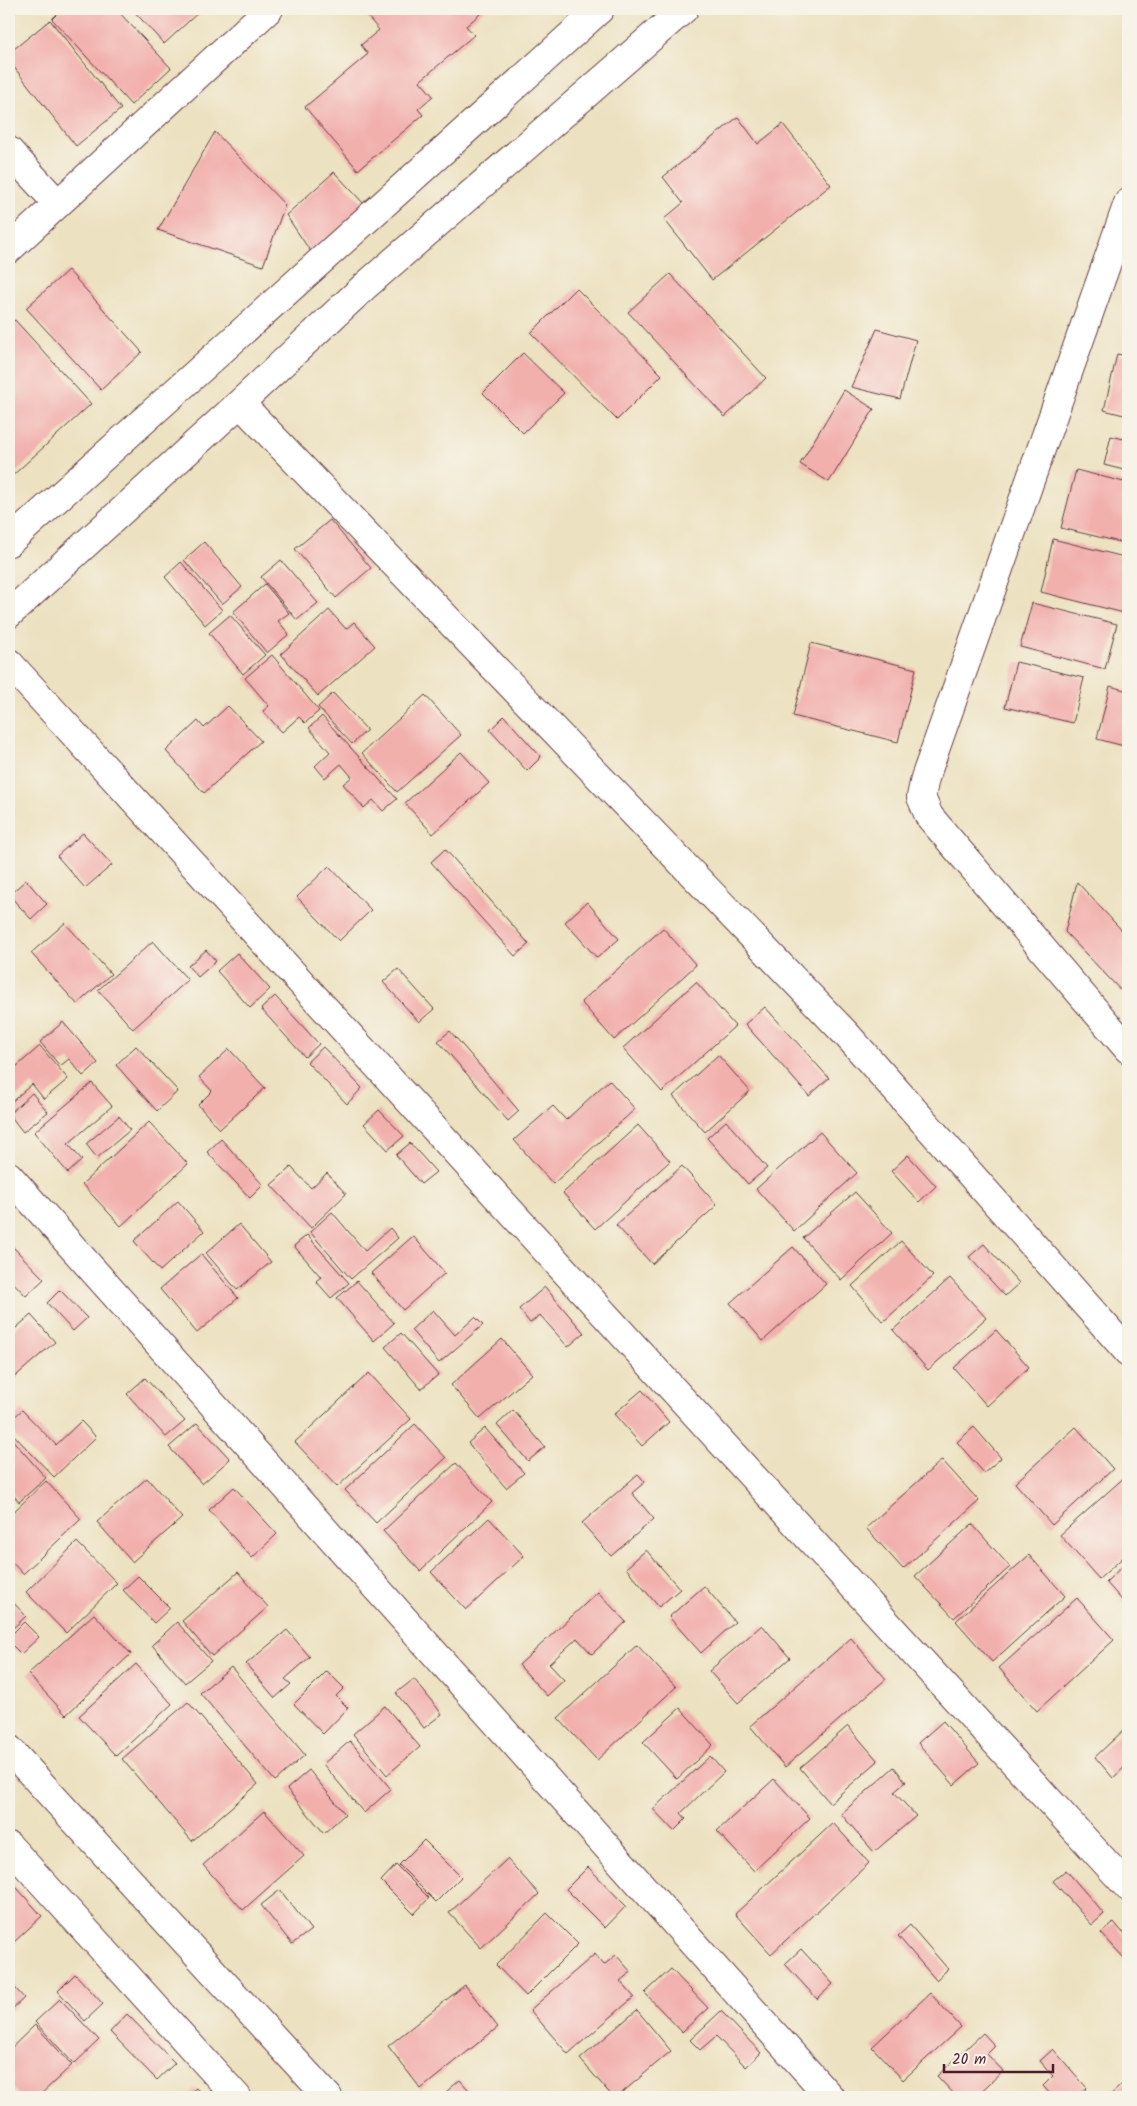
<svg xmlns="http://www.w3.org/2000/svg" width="1137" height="2106" font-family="Kalam,sans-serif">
  <rect width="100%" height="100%" fill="#f7f3e8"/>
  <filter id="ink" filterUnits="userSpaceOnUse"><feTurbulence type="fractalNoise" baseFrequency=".02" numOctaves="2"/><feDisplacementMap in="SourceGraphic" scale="10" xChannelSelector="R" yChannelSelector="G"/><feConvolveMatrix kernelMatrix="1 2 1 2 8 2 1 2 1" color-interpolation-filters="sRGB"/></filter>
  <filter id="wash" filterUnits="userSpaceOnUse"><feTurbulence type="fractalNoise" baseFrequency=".0096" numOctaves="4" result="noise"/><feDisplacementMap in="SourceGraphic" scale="20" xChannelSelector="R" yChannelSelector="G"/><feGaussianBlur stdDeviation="1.12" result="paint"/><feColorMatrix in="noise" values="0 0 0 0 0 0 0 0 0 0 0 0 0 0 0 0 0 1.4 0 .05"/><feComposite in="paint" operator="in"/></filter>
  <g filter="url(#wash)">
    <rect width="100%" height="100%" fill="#ece1c0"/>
    <g id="blocks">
      <path fill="#f2b0ad" d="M62 9H116L171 68 131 105 52 19Z
        M132 9H202L164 44Z
        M361 9H486L466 26 474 35 420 81 433 96 418 109 423 115 358 170 305 107 368 54 361 45 379 30Z
        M50 20 121 109 76 146 9 61V53Z
        M738 117 758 144 783 124 831 185 712 280 664 219 683 203 663 177Z
        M215 132 285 205 263 266 158 230Z
        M334 172 367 207 313 255 286 215Z
        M68 270 142 352 101 390 26 308Z
        M670 274 766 378 725 417 628 312Z
        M576 288 662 375 617 420 531 333Z
        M15 320 91 404 11 477 9 475V325Z
        M877 329 916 340 900 399 851 387Z
        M523 353 564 393 523 433 483 393Z
        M1117 354 1128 356V416L1104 410Z
        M844 390 874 409 829 482 800 464Z
        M1111 436 1128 440V471L1104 465Z
        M1076 470 1128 483V544L1061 528Z
        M330 520 371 568 336 598 295 549Z
        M1053 539 1128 558V614L1041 592Z
        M204 542 242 587 222 604 184 560Z
        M281 560 318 603 297 620 261 577Z
        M181 562 222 610 205 625 165 577Z
        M265 584 289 613 278 621 289 634 267 653 233 612Z
        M1032 603 1117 624 1105 669 1020 647Z
        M329 610 346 629 354 622 375 646 318 696 281 654Z
        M230 615 265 655 243 674 209 633Z
        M811 643 916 669 898 742 793 716Z
        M272 655 319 711 305 723 299 717 282 732 263 711 269 706 245 678Z
        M1016 662 1084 678 1073 723 1005 707Z
        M1110 686 1128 691V729L1124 746 1097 739Z
        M333 693 367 730 352 744 318 707Z
        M425 695 461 735 397 792 362 753Z
        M228 706 261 741 204 793 166 751 198 721 204 728Z
        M322 716 397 799 383 811 373 800 364 808 343 784 352 777 341 764 325 778 315 766 330 752 309 728Z
        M504 716 541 757 527 771 490 730Z
        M461 752 489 783 433 834 405 803Z
        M83 833 112 865 85 888 57 856Z
        M445 849 529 944 515 956 431 862Z
        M329 866 371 910 339 941 297 897Z
        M26 880 47 904 31 919 9 895Z
        M1077 882 1128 937V998L1065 932Z
        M587 902 619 939 597 958 565 922Z
        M65 923 111 974 77 1004 31 953Z
        M663 928 696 965 614 1040 581 1002Z
        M153 941 188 980 133 1029 98 990Z
        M206 950 216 961 198 977 188 966Z
        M237 953 270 989 250 1008 217 971Z
        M398 969 434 1009 419 1022 383 982Z
        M696 982 735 1026 662 1092 623 1048Z
        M275 996 319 1044 305 1057 261 1009Z
        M765 1007 829 1078 809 1096 745 1024Z
        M63 1022 98 1063 83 1076 69 1059 60 1066 40 1042Z
        M450 1031 519 1111 508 1121 438 1041Z
        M40 1046 68 1079 44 1099 32 1084 9 1104V1073Z
        M136 1046 178 1091 157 1111 116 1065Z
        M323 1047 362 1088 347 1104 307 1062Z
        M229 1049 265 1088 220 1129 198 1105 212 1091 199 1077Z
        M718 1055 750 1091 705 1132 673 1096Z
        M609 1080 635 1109 553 1184 514 1140 553 1106 566 1120Z
        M92 1083 112 1106 68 1144 82 1160 68 1173 34 1132Z
        M32 1093 48 1112 23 1132 9 1114Z
        M379 1110 404 1136 388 1150 364 1124Z
        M119 1116 130 1130 97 1158 86 1144Z
        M726 1121 767 1168 748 1184 707 1138Z
        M149 1122 188 1164 121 1226 82 1184Z
        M638 1125 670 1161 595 1229 563 1193Z
        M820 1132 857 1173 794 1231 756 1189Z
        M221 1139 263 1185 250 1198 207 1152Z
        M410 1143 436 1172 421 1184 396 1155Z
        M908 1155 936 1186 919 1202 891 1171Z
        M682 1166 717 1205 652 1264 616 1225Z
        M291 1167 311 1188 327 1173 346 1194 311 1228 271 1185Z
        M855 1192 892 1233 841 1280 803 1238Z
        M178 1201 204 1231 160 1271 134 1241Z
        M332 1212 365 1251 390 1228 398 1238 351 1279 310 1232Z
        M239 1224 271 1262 237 1290 206 1253Z
        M307 1235 349 1283 331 1298 316 1281 321 1277 294 1246Z
        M413 1236 445 1273 403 1310 371 1273Z
        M901 1241 933 1276 883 1322 852 1286Z
        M984 1244 1019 1283 1005 1296 969 1257Z
        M13 1247 44 1279 26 1296 9 1278V1251Z
        M793 1247 826 1284 763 1341 730 1303Z
        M201 1254 238 1298 197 1333 160 1289Z
        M950 1278 986 1318 928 1370 893 1330Z
        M357 1281 394 1323 374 1341 337 1298Z
        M545 1287 584 1333 568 1347 540 1315 530 1323 519 1309Z
        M60 1290 87 1318 73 1331 47 1303Z
        M433 1310 455 1335 475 1317 483 1325 439 1363 411 1330Z
        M31 1315 55 1342 10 1381 9 1334Z
        M996 1330 1029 1367 987 1406 954 1368Z
        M401 1333 438 1375 421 1389 385 1347Z
        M502 1339 532 1374 480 1419 451 1385Z
        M369 1373 411 1419 337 1487 295 1442Z
        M145 1378 185 1421 166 1437 127 1394Z
        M642 1390 669 1422 642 1446 614 1414Z
        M22 1410 56 1445 81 1421 96 1437 54 1477 9 1430V1422Z
        M513 1410 545 1447 528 1461 497 1425Z
        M197 1423 230 1459 202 1484 169 1447Z
        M415 1424 446 1458 376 1523 345 1490Z
        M974 1427 1001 1458 984 1473 957 1442Z
        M1076 1427 1113 1469 1052 1525 1015 1483Z
        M485 1428 524 1473 506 1488 468 1443Z
        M9 1436 46 1478 19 1502 9 1490Z
        M942 1460 979 1501 903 1569 866 1528Z
        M456 1463 492 1502 420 1571 383 1531Z
        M638 1474 645 1482 632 1493 654 1519 611 1556 582 1523Z
        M1128 1474V1553L1099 1579 1060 1535Z
        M147 1478 182 1518 132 1562 97 1522Z
        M46 1481 81 1519 23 1574 9 1559V1516Z
        M234 1487 277 1534 252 1558 209 1510Z
        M489 1518 524 1556 466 1610 431 1572Z
        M972 1524 1010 1567 954 1618 915 1576Z
        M77 1542 117 1583 66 1633 26 1592Z
        M646 1550 680 1589 659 1607 626 1568Z
        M1029 1555 1065 1596 992 1662 956 1621Z
        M1128 1561V1607L1106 1582Z
        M238 1572 268 1607 212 1656 182 1621Z
        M138 1576 170 1608 154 1623 123 1590Z
        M704 1586 735 1622 701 1653 669 1617Z
        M598 1592 626 1622 592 1654 577 1638 549 1664 564 1680 547 1696 519 1665Z
        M9 1598 26 1616 9 1632Z
        M1077 1598 1114 1640 1037 1711 999 1668Z
        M94 1614 131 1654 66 1715 28 1674Z
        M24 1622 39 1637 21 1654 9 1642V1637Z
        M177 1622 211 1661 185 1683 152 1645Z
        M762 1625 790 1658 738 1703 709 1671Z
        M287 1630 310 1657 285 1679 291 1684 275 1698 246 1664Z
        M851 1638 886 1679 785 1767 750 1726Z
        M637 1645 676 1687 597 1760 558 1718Z
        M136 1664 172 1704 116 1756 79 1716Z
        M231 1667 305 1755 275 1781 200 1693Z
        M327 1671 344 1688 336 1696 348 1708 323 1734 294 1704Z
        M414 1679 442 1714 424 1728 396 1693Z
        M188 1702 258 1784 192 1841 122 1759Z
        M385 1706 420 1747 387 1775 353 1734Z
        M680 1708 713 1745 677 1779 643 1742Z
        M943 1721 979 1763 954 1785 918 1743Z
        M848 1726 878 1761 830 1803 800 1768Z
        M1128 1726V1764L1113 1778 1095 1757Z
        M350 1741 391 1789 364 1813 323 1764Z
        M710 1756 724 1772 681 1813 686 1819 674 1831 653 1809Z
        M894 1767 906 1782 894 1792 916 1816 874 1852 841 1814Z
        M309 1770 345 1814 324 1833 287 1789Z
        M774 1779 810 1818 754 1871 717 1831Z
        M264 1811 304 1856 243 1910 203 1865Z
        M833 1823 869 1863 771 1954 735 1914Z
        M424 1840 461 1877 436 1902 399 1865Z
        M507 1859 539 1894 481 1948 449 1913Z
        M396 1865 429 1898 414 1914 381 1881Z
        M588 1867 626 1906 605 1928 566 1889Z
        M1066 1870 1104 1914 1092 1925 1053 1881Z
        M9 1879 42 1916 13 1943 9 1938Z
        M280 1890 311 1930 292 1944 261 1905Z
        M547 1913 578 1944 526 1996 496 1965Z
        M1114 1922 1128 1939V1955L1124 1958 1101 1933Z
        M910 1925 948 1969 936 1980 898 1936Z
        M801 1949 833 1984 817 1999 785 1964Z
        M595 1954 604 1965 616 1955 631 1972 620 1981 634 1997 568 2054 530 2010Z
        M671 1969 708 2008 682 2032 645 1993Z
        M75 1974 103 2004 85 2021 58 1991Z
        M9 1981 24 1998 9 2012Z
        M465 1985 498 2027 421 2089 388 2046Z
        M930 1993 961 2027 903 2080 872 2047Z
        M60 1999 99 2040 74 2064 35 2022Z
        M637 2010 671 2051 617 2097H613L580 2059Z
        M721 2011 761 2053 746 2067 716 2036 700 2050 690 2040Z
        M127 2014 175 2063 157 2080 110 2032Z
        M35 2025 72 2065 38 2097H20L9 2085V2050Z
        M983 2033 995 2046 987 2054 1003 2071 975 2097H957L937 2076Z
        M1053 2049 1087 2088 1076 2097H1053L1043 2086 1053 2076 1040 2061Z
        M1128 2079V2097H1108Z
        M460 2080 475 2097H440Z
        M196 2088 204 2097H185Z"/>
    </g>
  </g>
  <g filter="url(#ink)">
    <use href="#blocks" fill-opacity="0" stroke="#623c41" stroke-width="1"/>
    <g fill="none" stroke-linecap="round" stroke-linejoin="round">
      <defs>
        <path id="minor" d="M9 151 58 204
          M1128 203 925 778 921 797 929 816 1128 1049
          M9 249 269 9
          M240 403 847 1035 1128 1352
          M9 542 600 9
          M9 614 240 403 364 287 684 9
          M9 663 1128 1887
          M9 1176 830 2097
          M9 1749 328 2097
          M9 1846 237 2097"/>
      </defs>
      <use href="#minor" stroke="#623c41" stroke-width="30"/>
      <use href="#minor" stroke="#fff" stroke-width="28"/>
    </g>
  </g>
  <rect width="1137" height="2106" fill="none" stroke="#f7f3e8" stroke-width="30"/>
  <path d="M944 2064v8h109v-8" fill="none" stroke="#4a1f2b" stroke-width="2.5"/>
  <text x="952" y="2064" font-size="15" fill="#4a1f2b" stroke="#f7f3e8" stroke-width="4" paint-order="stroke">20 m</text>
</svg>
